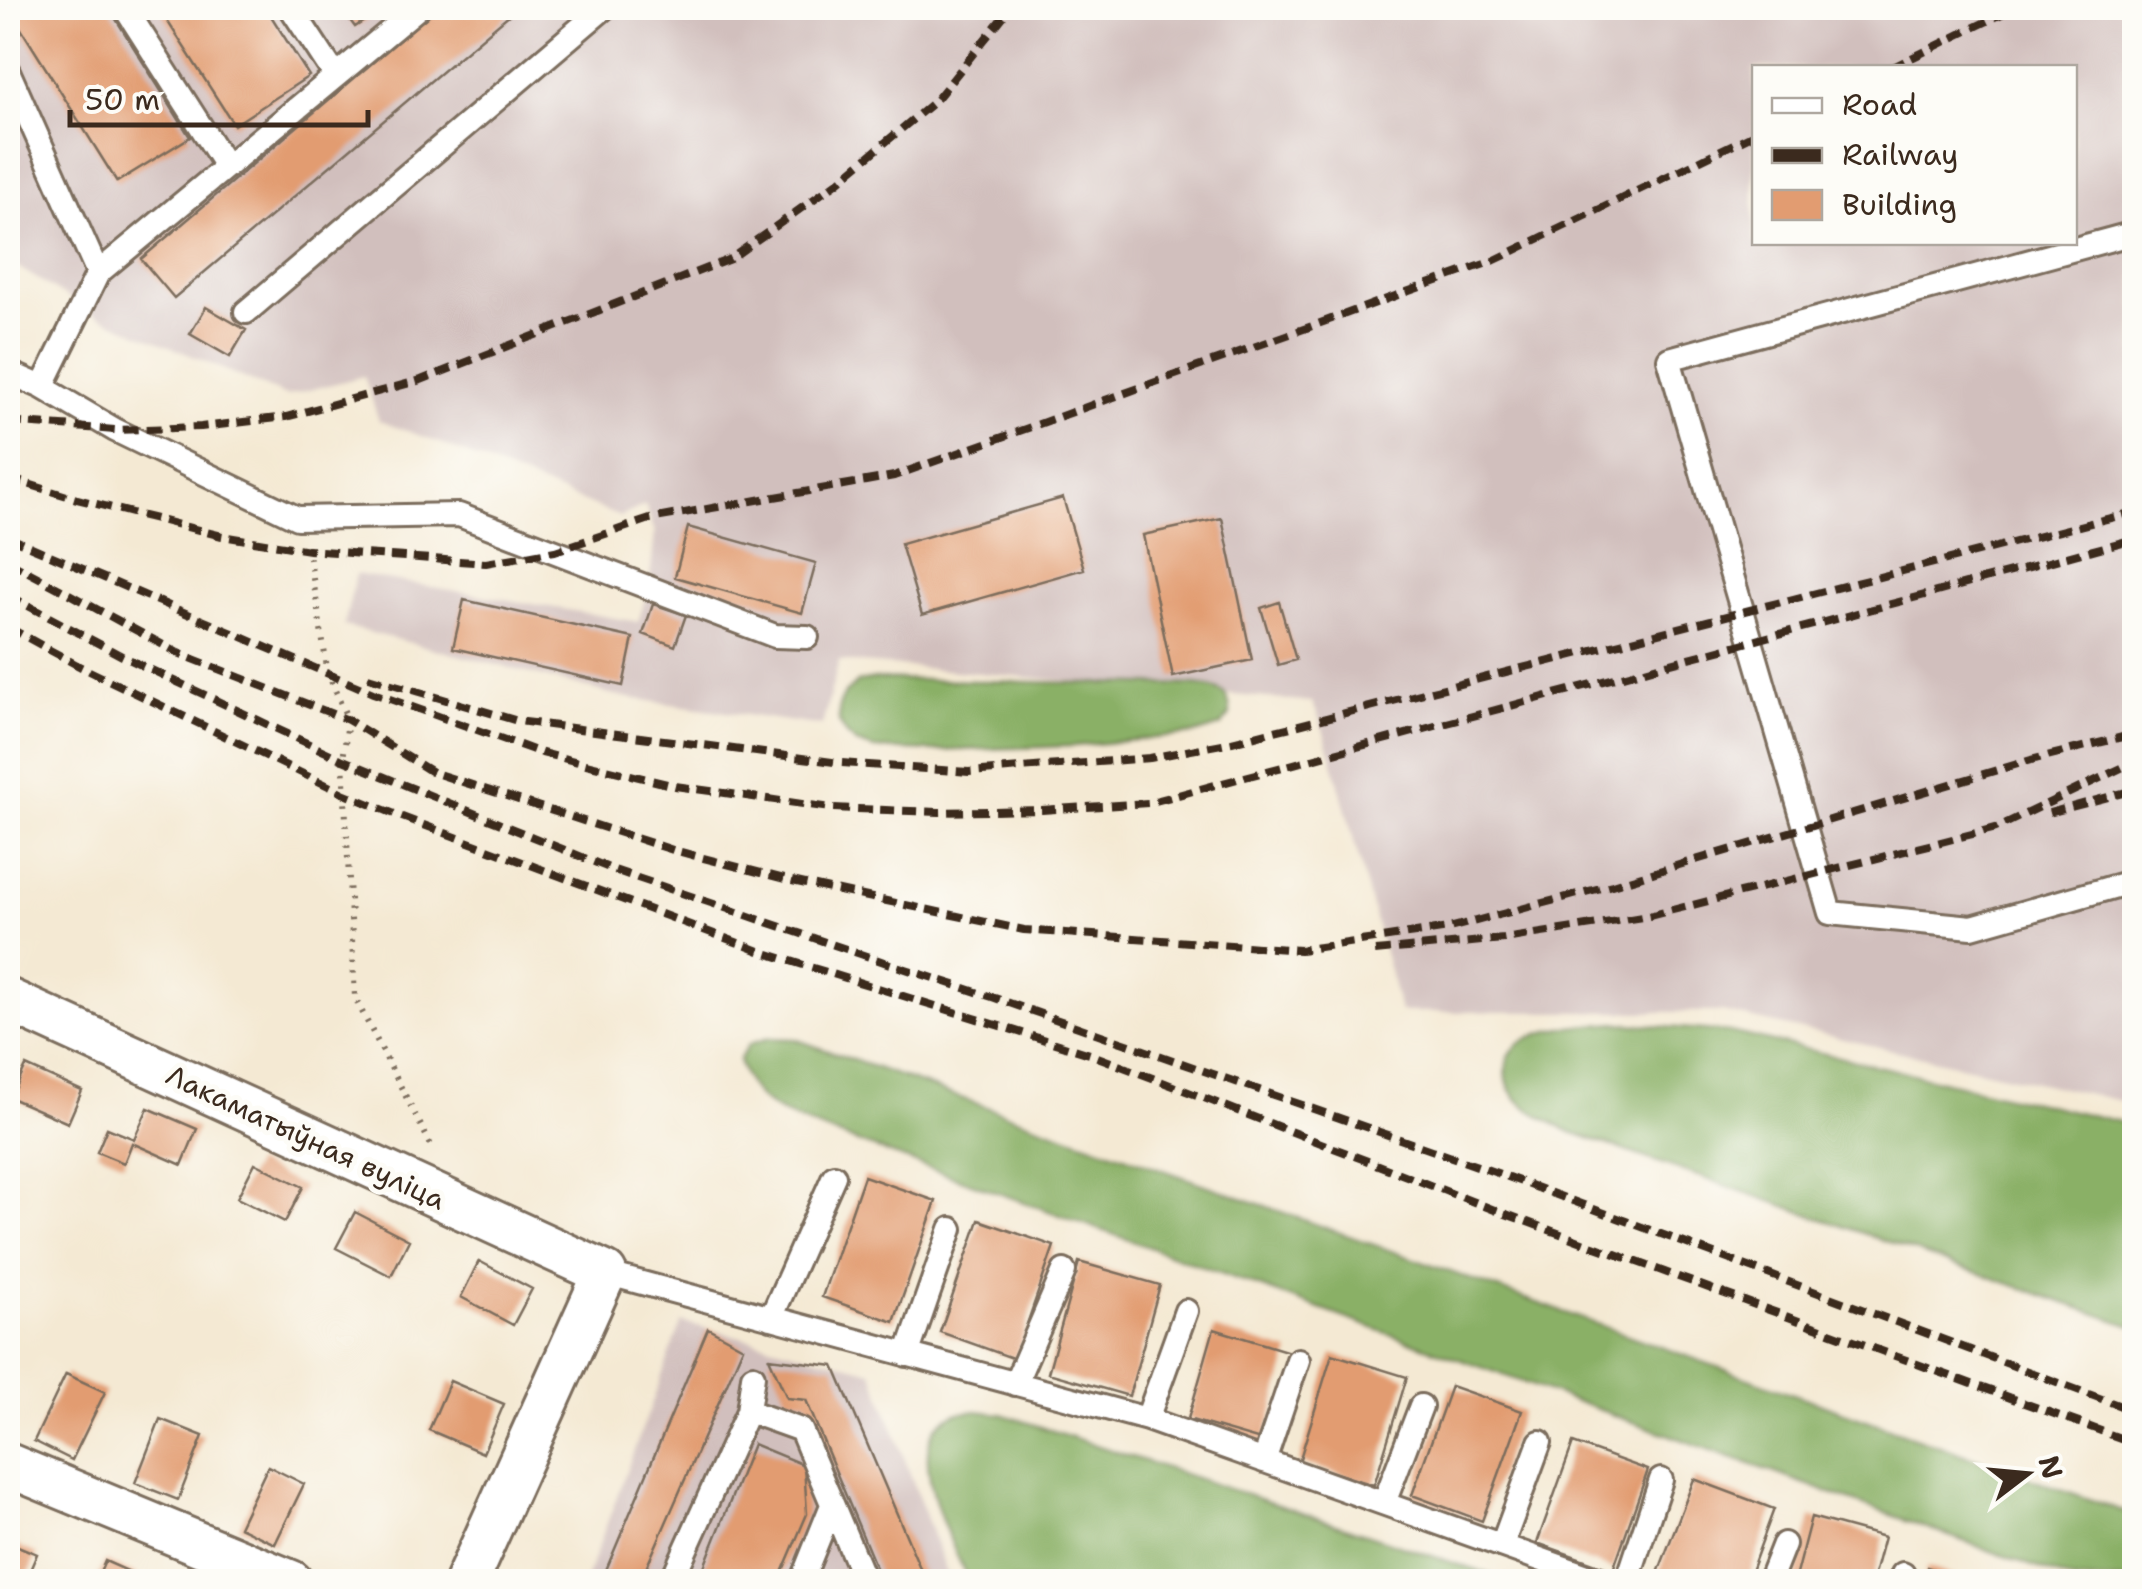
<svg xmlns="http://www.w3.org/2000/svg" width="2142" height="1589" font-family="'Shantell Sans',sans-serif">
  <rect width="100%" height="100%" fill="#fdfcf7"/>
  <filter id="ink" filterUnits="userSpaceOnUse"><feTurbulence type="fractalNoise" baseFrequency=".01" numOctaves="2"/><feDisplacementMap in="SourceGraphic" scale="20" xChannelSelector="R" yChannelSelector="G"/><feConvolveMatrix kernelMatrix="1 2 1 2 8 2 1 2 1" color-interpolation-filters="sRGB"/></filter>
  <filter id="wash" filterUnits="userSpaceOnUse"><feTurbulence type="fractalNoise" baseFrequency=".0048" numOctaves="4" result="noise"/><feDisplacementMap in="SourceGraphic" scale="40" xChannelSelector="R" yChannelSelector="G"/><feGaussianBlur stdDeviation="2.25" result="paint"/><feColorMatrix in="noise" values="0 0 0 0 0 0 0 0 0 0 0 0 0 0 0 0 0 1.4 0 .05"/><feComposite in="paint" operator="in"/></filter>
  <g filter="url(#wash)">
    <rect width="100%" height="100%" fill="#f4e9d3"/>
    <path fill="#d1bfbd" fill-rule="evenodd" d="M8 8H2134V1104L1722 1012H1400L1331 755 1320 720 1312 702 839 661 822 726 622 697 344 626 356 574 638 622 649 587 655 532 645 505 620 517 432 440 379 421 364 376 286 396 96 315 8 261ZM1754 68H2074V242H1754Z
      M682 1322 872 1371 950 1581 585 1582Z"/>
    <path fill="#8ab066" stroke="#626d42" stroke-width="2.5" d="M875 679 1194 685C1217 688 1231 689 1230 715L1221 726 1195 734 1075 746 933 751 874 749 856 743 846 734 839 722V706L846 692 858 682Z
      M1617 1023 1730 1032 2134 1125V1327L1571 1132C1543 1118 1500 1102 1507 1064 1508 1054 1516 1045 1525 1040 1552 1025 1588 1026 1617 1023Z
      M769 1038 795 1039 2134 1515V1581H2074L813 1126C776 1111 750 1101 739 1060L749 1044Z
      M977 1411 1002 1414 1508 1581H968C953 1543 895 1439 953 1415 960 1412 970 1412 977 1411Z"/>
    <g id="blocks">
      <path fill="#e29c71" d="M8 8H109L190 137 117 182Z
        M159 8H266L309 76 234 125Z
        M341 8H384L355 27Z
        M437 8H517L174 298 141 259Z
        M206 307 246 330 230 357 190 334Z
        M1063 498 1084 569 922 615 901 544Z
        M1222 518 1252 660 1173 677 1143 535Z
        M688 527 816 563 802 613 675 577Z
        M464 600 633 638 623 686 453 648Z
        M1279 602 1296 660 1278 665 1261 608Z
        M653 604 686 615 675 646 643 634Z
        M26 1066 82 1091 68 1123 11 1098Z
        M148 1108 197 1129 182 1165 132 1143 124 1163 97 1152 107 1128 134 1139Z
        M255 1163 303 1187 285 1222 237 1198Z
        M864 1176 936 1201 894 1322 822 1297Z
        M355 1212 409 1240 391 1276 336 1248Z
        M979 1220 1054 1246 1015 1359 940 1332Z
        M479 1261 532 1289 513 1325 461 1297Z
        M1079 1262 1160 1285 1129 1396 1048 1373Z
        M708 1328 743 1347 640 1582H601Z
        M1214 1329 1290 1352 1264 1441 1188 1419Z
        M1332 1354 1407 1377 1374 1485 1299 1462Z
        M769 1358 834 1366 926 1582H882L806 1400 787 1398Z
        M66 1374 105 1392 72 1460 34 1441Z
        M450 1381 504 1404 483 1453 429 1430Z
        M1451 1386 1522 1411 1482 1521 1412 1495Z
        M160 1419 203 1436 178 1500 135 1483Z
        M1573 1443 1648 1470 1613 1570 1537 1543Z
        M753 1444 804 1465 807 1514 778 1582H698Z
        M268 1466 304 1484 275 1544 239 1527Z
        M1694 1479 1774 1509 1747 1582H1680L1658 1573Z
        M1811 1517 1884 1537 1872 1582H1794Z
        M8 1542 37 1554 25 1582H8Z
        M105 1561 139 1576 136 1582H96Z
        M1927 1567 1968 1581V1582H1923Z"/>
    </g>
  </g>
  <g filter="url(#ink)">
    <use href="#blocks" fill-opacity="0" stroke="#7c6d5d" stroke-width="2.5"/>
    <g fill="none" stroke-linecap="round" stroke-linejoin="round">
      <defs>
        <path id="service" d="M125 8 226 166
          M291 8 335 75
          M8 71 98 273
          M2134 233 1669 359 1830 913 1972 927 2134 881
          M246 312 604 8
          M8 372 42 387 115 430 297 518 459 515 775 636 807 637
          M42 387 98 273 418 8
          M605 1273 1147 1419 1604 1582
          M771 1318 834 1176
          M907 1355 951 1229
          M1015 1384 1064 1271
          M748 1411 801 1430 865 1582
          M1147 1419 1186 1311
          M1264 1461 1298 1360
          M1384 1503 1421 1406
          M1502 1545 1540 1442
          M671 1582 748 1411 753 1376
          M801 1582 832 1505
          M1627 1582 1661 1480
          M1769 1582 1784 1544
          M1900 1582 1903 1574"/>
        <path id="minor" d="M8 1000 605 1273 466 1582
          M8 1465 291 1582"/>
      </defs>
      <use href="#service" stroke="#7c6d5d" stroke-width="28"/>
      <use href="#minor" stroke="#7c6d5d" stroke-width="48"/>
      <path stroke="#7c6d5d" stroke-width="6" stroke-dasharray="2.5 8" stroke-linecap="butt" d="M308 547 328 674 348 720 343 760 355 998 433 1149"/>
      <use href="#service" stroke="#fff" stroke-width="22"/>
      <use href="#minor" stroke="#fff" stroke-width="42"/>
      <path stroke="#3b2a1e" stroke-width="8" stroke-dasharray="15 8" stroke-linecap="butt" d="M1891 68 2014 8
        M8 422 115 430 201 427 286 417 421 380 730 259 838 182 936 100 1010 8
        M8 478 77 499 222 536 309 550 486 563 555 551 650 519 894 476 1493 261 1754 134
        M8 537 373 693 542 753 675 786 831 808 939 812 1042 810 1148 803 2134 539
        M8 561 178 653 348 720 432 772 673 850 792 881 1024 930 1300 950 1449 928 1612 885 2031 760 2134 734
        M8 595 122 656 343 760 614 870 884 962 992 997 1503 1175 2134 1411
        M8 627 79 666 345 794 397 815 765 953 1090 1054 1492 1209 2134 1443
        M368 677 518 721 841 763 969 772 1150 758 1232 742 2134 512
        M2049 813 2134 790
        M1375 951 1504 939 1649 916 1996 828 2134 762"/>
    </g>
  </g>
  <g text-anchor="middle" stroke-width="10" stroke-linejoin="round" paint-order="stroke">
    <g font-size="28" fill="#3b2a1e" stroke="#fdfcf7">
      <text transform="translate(306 1137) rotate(25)" y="10">Лакаматыўная вуліца</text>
    </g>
  </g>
  <rect width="2142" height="1589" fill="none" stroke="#fdfcf7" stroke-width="40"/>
  <rect x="1752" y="65" width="325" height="180" fill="#fdfcf7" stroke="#afa8a0" stroke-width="2.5"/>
  <rect x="1772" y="98" width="50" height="15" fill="#ffffff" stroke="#afa8a0" stroke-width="2.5"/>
  <text x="1842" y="115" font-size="30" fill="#3b2a1e">Road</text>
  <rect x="1772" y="148" width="50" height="15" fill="#3b2a1e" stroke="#afa8a0" stroke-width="2.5"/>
  <text x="1842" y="165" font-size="30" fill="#3b2a1e">Railway</text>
  <rect x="1772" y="190" width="50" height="30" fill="#e29c71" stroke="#afa8a0" stroke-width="2.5"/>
  <text x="1842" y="215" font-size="30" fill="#3b2a1e">Building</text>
  <g transform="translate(2027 1474) rotate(74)" stroke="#fdfcf7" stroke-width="8" paint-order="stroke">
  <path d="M0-8L18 38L0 25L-18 38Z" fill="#3b2a1e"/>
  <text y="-15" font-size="28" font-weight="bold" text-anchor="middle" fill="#3b2a1e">N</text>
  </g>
  <path d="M70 110v15h298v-15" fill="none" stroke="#3b2a1e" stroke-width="5"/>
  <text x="85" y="110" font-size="30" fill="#3b2a1e" stroke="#fdfcf7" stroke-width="8" paint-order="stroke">50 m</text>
</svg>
